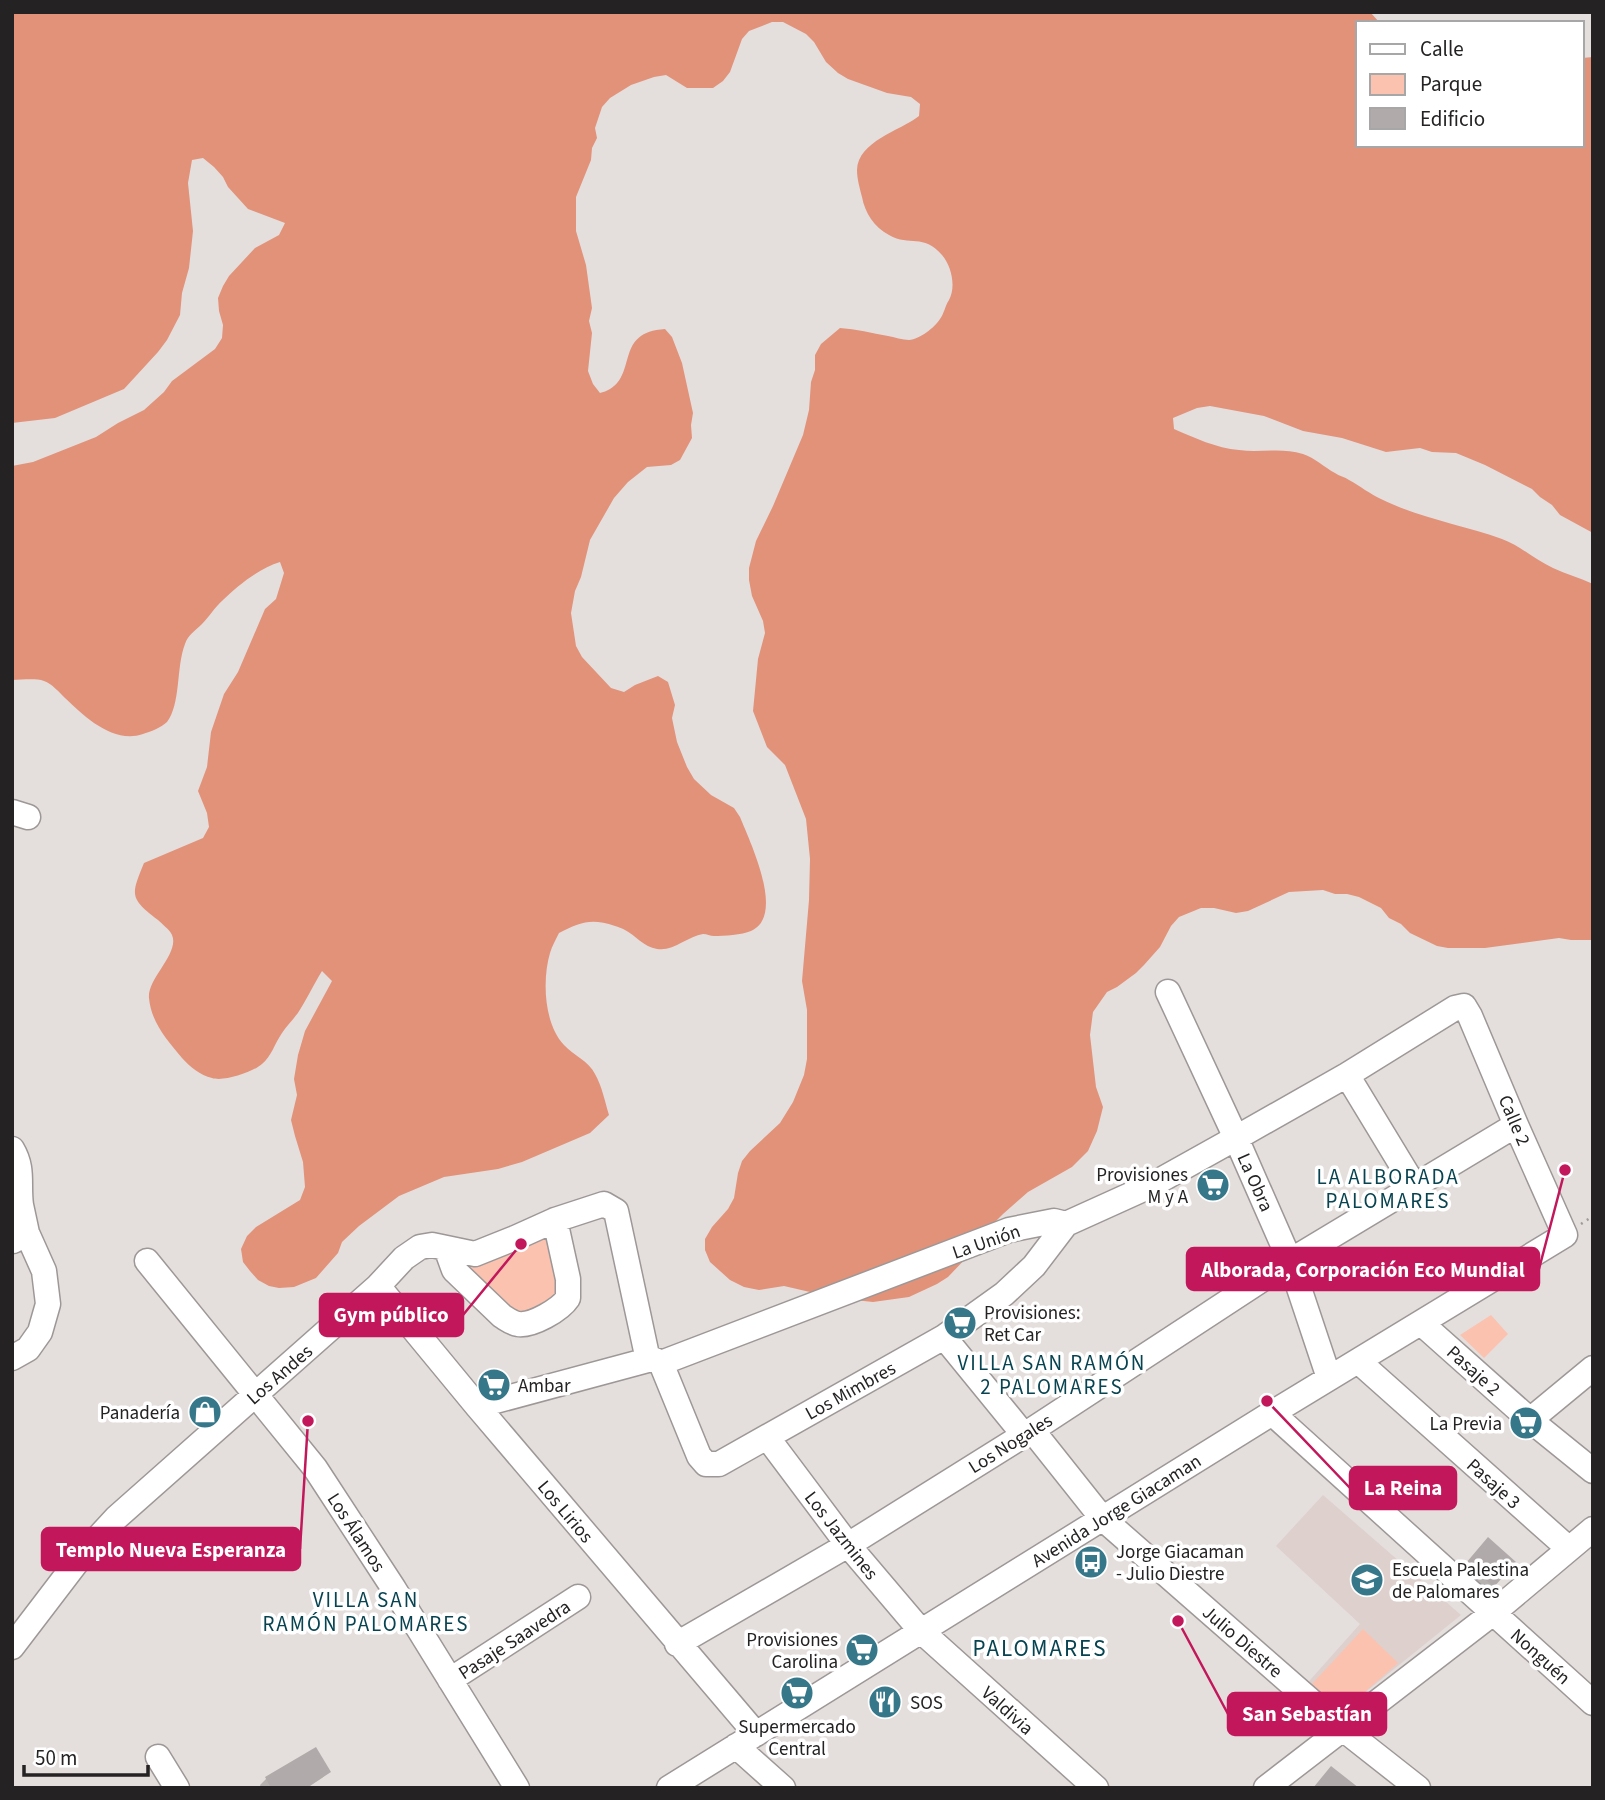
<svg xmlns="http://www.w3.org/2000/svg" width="1605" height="1800" font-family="'Source Sans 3',sans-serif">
  <rect width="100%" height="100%" fill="#e4dfdd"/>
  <path fill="#ded0cd" d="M1323 1495 1461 1615 1337 1715 1303 1688 1360 1624 1276 1546Z"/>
  <path fill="#fbc2b0" d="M554 1233 567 1295 520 1316 458 1258 499 1257 523 1248Z
    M1491 1315 1508 1334 1484 1358 1460 1335Z
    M1363 1629 1398 1663 1342 1712 1311 1685Z"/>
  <path fill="#e29279" d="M12 12H1370L1380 23H1358V145H1582V58L1593 57V533L1560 515 1552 505 1540 497 1532 489 1485 465 1456 453 1432 452 1420 448 1386 452 1342 438 1303 431 1264 416 1210 406 1197 408 1173 418 1174 429C1195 438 1216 448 1239 450 1261 453 1281 447 1303 454 1315 458 1324 467 1335 473 1339 476 1345 477 1349 480 1360 486 1370 494 1381 499 1419 518 1463 525 1502 539 1521 546 1535 560 1553 568 1566 574 1580 578 1593 584V940H1571L1559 938 1485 948H1448L1437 946 1410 933 1401 924 1389 918 1381 908 1359 897 1347 894H1335L1323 890 1289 892 1248 911 1236 913 1214 908H1201L1179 917 1171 926 1160 947 1144 965 1136 973 1117 987 1107 992 1093 1012 1090 1035 1096 1087 1103 1107 1097 1131 1088 1151 1072 1167 1028 1192 1003 1214 995 1222 990 1233 948 1277 937 1284 909 1297 873 1302 836 1298 784 1286 759 1290 744 1287 730 1280 710 1262 705 1250V1239L712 1227 728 1209 734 1198 738 1173 742 1161 750 1151 780 1123 793 1102 804 1075 807 1059V1010L802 981 809 900 810 859 806 819 785 765 767 747 753 711 758 659 765 633 763 621 752 596 749 580V568L756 541 773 506 803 435 809 410 811 382 815 370V355L821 344 840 328C856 329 872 333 888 336 894 337 903 340 909 340 920 339 934 328 940 319 944 314 945 306 949 300 956 287 952 267 942 255 923 233 910 247 889 235 874 227 865 213 862 197 860 189 857 179 857 170 858 141 900 131 919 116L920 104 911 97 887 93 848 79 838 73 826 62 814 42 806 34 783 22H772L749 31 742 39 730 72 723 81 713 88H687L666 75 654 77 631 85 610 98 602 107 595 128 597 138 592 148 591 160 576 197V231L586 265 592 308 589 321 592 333 588 371 593 384 600 393C603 392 607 391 610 389 637 373 615 332 665 329L672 337 682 363 693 413 691 425 692 438 680 460 671 465 647 467 628 482 614 498 590 540 581 577 575 591 571 613 576 646 582 657 611 688 624 692 635 685 658 676 668 682 675 705 672 718 677 742 687 767 694 779 711 795 734 808 740 817C750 842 786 916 751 931 742 935 724 936 714 936 710 936 707 934 703 934 688 936 673 952 657 949 644 947 635 935 625 930 622 928 618 927 615 926 591 918 581 922 559 933 556 939 552 946 550 953 542 980 544 1024 564 1045 573 1055 589 1061 595 1074 602 1086 605 1102 609 1115L590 1133 522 1162 498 1169 444 1177 399 1196 359 1226 342 1242 338 1253 316 1278 294 1287 279 1288 269 1286 258 1280 250 1271 243 1262 241 1249 247 1236 256 1227 300 1200 305 1187 303 1162 295 1136 291 1120 297 1095 294 1079 298 1055 305 1031 332 981 322 971C314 984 309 995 301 1008 296 1017 288 1024 282 1033 275 1043 271 1057 262 1064 253 1072 224 1082 212 1078 200 1075 190 1067 182 1058 167 1040 151 1022 149 998 147 979 180 953 172 935 170 930 162 924 158 920 129 898 131 895 144 863L203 838 209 827 207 813 198 791 207 767 211 732 224 694 238 672 265 609 276 599 284 573 280 562C260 568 238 585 223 600 215 607 209 617 202 624 195 631 188 635 185 644 176 667 181 704 167 722 162 727 150 732 143 734 113 744 85 717 65 698 59 692 52 684 44 681 35 678 22 680 12 680V466L33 462 96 437 118 423 144 410 164 392 172 381 215 349 222 338 223 325 219 311 218 298 223 286 229 276 255 248 279 235 285 223 248 209 228 187 223 177 214 167 203 158 192 160 188 183 193 231 189 268 182 293 180 315 167 340 158 352 124 389 55 418 12 423Z"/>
  <path fill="#0003" d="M1482 1546 1513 1562 1486 1593 1461 1570Z
    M329 1772 322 1778 307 1788H261L260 1785 266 1779Z"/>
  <path fill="#b0abaa" d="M1488 1537 1516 1562 1494 1587 1466 1563Z
    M316 1747 331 1772 306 1788H271L265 1777Z
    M1331 1766 1359 1788H1313Z"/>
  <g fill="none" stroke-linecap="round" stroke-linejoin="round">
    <defs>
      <path id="minor" d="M12 812 28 817
        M1168 992 1236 1138 1290 1261 1329 1378
        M1347 1075 1415 1187
        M12 1149C24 1169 18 1183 21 1205 23 1214 25 1224 27 1233L13 1241
        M446 1248 454 1270 502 1316C507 1319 512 1323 518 1324 532 1326 560 1310 568 1298V1279L555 1220
        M147 1261 315 1468 394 1589 517 1788
        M378 1286 477 1406 756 1734
        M1421 1323 1530 1420 1593 1471
        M944 1337 1024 1435
        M12 1358 28 1349 40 1332 48 1304 44 1271 27 1233
        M1358 1361 1568 1548
        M661 1363 699 1456 706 1464H719L944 1337 1004 1294 1034 1266 1066 1224
        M477 1406 648 1360H655L661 1363 1009 1230 1054 1221 1066 1224 1150 1186 1236 1138 1347 1075 1455 1008 1464 1006 1470 1016 1516 1125 1565 1235 1272 1413 669 1788
        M1272 1413 1593 1703
        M1530 1420 1593 1368
        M1032 1430 1102 1518 1343 1729 1418 1788
        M767 1437 848 1545 921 1631 1096 1788
        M677 1644 848 1545 1032 1430 1290 1261 1516 1125
        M12 1647 83 1554 116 1518 378 1286 404 1258 420 1247 432 1245 475 1254 515 1238 555 1220 604 1204 616 1211 648 1360
        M450 1680 578 1597
        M736 1746 783 1788
        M158 1757 177 1788
        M1266 1788 1493 1613 1593 1529"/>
    </defs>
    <use href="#minor" stroke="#9d9897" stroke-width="27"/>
    <path stroke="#9d9a98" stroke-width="2.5" stroke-dasharray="2 5" stroke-linecap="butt" d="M1581 1224 1593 1216"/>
    <use href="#minor" stroke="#fff" stroke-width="24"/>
  </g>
  <defs>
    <symbol id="supermarket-disc" viewBox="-11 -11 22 22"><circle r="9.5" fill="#36788a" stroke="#fff"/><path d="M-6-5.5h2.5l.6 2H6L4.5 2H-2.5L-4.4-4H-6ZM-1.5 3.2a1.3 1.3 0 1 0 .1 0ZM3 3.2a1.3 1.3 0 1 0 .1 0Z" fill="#fff"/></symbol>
    <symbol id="shop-disc" viewBox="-11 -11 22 22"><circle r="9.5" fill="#36788a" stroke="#fff"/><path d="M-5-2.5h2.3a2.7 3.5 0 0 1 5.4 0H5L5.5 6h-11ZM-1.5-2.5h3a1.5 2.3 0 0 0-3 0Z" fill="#fff"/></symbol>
    <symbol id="bus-disc" viewBox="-11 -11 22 22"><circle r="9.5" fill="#36788a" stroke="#fff"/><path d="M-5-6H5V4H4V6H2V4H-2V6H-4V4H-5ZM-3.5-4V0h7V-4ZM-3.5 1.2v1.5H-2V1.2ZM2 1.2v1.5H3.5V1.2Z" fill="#fff"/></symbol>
    <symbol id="school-disc" viewBox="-11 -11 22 22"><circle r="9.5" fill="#36788a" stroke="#fff"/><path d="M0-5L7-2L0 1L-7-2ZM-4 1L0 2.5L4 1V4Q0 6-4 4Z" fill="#fff"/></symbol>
    <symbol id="restaurant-disc" viewBox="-11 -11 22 22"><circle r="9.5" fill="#36788a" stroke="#fff"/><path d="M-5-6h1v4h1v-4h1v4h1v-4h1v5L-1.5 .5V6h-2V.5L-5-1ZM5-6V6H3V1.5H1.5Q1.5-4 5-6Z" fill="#fff"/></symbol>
  </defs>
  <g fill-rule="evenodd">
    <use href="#supermarket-disc" x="1194" y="1166" width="38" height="38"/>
    <use href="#supermarket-disc" x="941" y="1304" width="38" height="38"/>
    <use href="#supermarket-disc" x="475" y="1366" width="38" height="38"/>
    <use href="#shop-disc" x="186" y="1393" width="38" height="38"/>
    <use href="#supermarket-disc" x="1507" y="1404" width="38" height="38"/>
    <use href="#bus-disc" x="1072" y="1543" width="38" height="38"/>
    <use href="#school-disc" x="1348" y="1561" width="38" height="38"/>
    <use href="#supermarket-disc" x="843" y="1631" width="38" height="38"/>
    <use href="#supermarket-disc" x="778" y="1674" width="38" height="38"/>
    <use href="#restaurant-disc" x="866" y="1683" width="38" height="38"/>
  </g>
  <g text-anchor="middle" stroke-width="7" stroke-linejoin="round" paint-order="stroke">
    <g font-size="19" fill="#242222" stroke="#fff">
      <text transform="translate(1515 1120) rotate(67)" y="7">Calle 2</text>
      <text transform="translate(1256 1182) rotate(66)" y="7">La Obra</text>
      <text transform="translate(986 1241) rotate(-19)" y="7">La Unión</text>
      <text transform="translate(1474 1370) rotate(42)" y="7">Pasaje 2</text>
      <text transform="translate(279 1374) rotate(-41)" y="7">Los Andes</text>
      <text transform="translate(850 1390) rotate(-29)" y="7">Los Mimbres</text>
      <text transform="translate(1010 1443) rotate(-32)" y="7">Los Nogales</text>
      <text transform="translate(1494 1483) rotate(42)" y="7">Pasaje 3</text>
      <text transform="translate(1116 1510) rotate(-32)" y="7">Avenida Jorge Giacaman</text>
      <text transform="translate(566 1511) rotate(50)" y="7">Los Lirios</text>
      <text transform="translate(357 1532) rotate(57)" y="7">Los Álamos</text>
      <text transform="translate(842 1535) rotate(52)" y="7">Los Jazmines</text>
      <text transform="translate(514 1639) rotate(-33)" y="7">Pasaje Saavedra</text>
      <text transform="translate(1243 1641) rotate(41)" y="7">Julio Diestre</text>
      <text transform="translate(1541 1656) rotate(42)" y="7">Nonguén</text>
      <text transform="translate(1008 1710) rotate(42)" y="7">Valdivia</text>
    </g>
    <g font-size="19" fill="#242222" stroke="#fff" text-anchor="start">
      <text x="1188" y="1181" text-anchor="end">Provisiones<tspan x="1188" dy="22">M y A</tspan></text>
      <text x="984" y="1319">Provisiones:<tspan x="984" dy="22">Ret Car</tspan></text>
      <text x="518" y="1392">Ambar</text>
      <text x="180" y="1419" text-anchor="end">Panadería</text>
      <text x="1502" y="1430" text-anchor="end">La Previa</text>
      <text x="1116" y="1558">Jorge Giacaman<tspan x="1116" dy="22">- Julio Diestre</tspan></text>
      <text x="1392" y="1576">Escuela Palestina<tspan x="1392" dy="22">de Palomares</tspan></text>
      <text x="838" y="1646" text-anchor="end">Provisiones<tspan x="838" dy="22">Carolina</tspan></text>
      <text x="910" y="1709">SOS</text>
      <text x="797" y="1733" text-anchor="middle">Supermercado<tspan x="797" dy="22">Central</tspan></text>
    </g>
    <g font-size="21" letter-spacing="2" fill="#074350" stroke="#fff">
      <text x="1388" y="1184">LA ALBORADA<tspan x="1388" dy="24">PALOMARES</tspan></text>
      <text x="1052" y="1370">VILLA SAN RAMÓN<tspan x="1052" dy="24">2 PALOMARES</tspan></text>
      <text x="366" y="1607">VILLA SAN<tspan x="366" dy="24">RAMÓN PALOMARES</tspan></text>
    </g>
    <g font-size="23" letter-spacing="2" fill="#074350" stroke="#fff">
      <text x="1040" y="1656">PALOMARES</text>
    </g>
  </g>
  <path fill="none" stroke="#c2185b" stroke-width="2.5" d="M1565 1170L1539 1269M521 1244L463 1315M1267 1401L1350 1488M308 1421L300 1549M1178 1621L1228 1714"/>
  <g fill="#c2185b" stroke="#fff" stroke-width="2.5">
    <circle cx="1565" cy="1170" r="7"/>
    <circle cx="521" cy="1244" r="7"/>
    <circle cx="1267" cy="1401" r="7"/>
    <circle cx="308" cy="1421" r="7"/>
    <circle cx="1178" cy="1621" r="7"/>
  </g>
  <g fill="#c2185b" stroke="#c2185b" stroke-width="2.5">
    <rect x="1187" y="1248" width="352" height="42" rx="7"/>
    <rect x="320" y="1294" width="143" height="42" rx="7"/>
    <rect x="1350" y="1467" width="106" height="42" rx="7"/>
    <rect x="42" y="1528" width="258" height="42" rx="7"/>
    <rect x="1228" y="1693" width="158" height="42" rx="7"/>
  </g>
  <g font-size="21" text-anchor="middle" font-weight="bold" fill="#fff">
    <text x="1363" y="1277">Alborada, Corporación Eco Mundial</text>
    <text x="391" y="1322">Gym público</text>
    <text x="1403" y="1495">La Reina</text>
    <text x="171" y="1557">Templo Nueva Esperanza</text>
    <text x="1307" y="1721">San Sebastían</text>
  </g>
  <rect width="1605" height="1800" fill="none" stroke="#242222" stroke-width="28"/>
  <rect x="1356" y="21" width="228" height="126" fill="#ffffff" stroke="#a7a7a7" stroke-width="2"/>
  <rect x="1370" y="44" width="35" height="10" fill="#ffffff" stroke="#a7a7a7" stroke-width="2"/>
  <text x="1420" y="56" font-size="21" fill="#242222">Calle</text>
  <rect x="1370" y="74" width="35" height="21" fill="#fbc2b0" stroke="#a7a7a7" stroke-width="2"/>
  <text x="1420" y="91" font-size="21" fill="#242222">Parque</text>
  <rect x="1370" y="108" width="35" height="21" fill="#b0abaa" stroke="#a7a7a7" stroke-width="2"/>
  <text x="1420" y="126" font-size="21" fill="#242222">Edificio</text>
  <path d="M24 1765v10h124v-10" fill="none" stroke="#242222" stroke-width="3.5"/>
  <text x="35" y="1765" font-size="21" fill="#242222" stroke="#ffffff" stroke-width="5" paint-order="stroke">50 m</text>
</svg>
